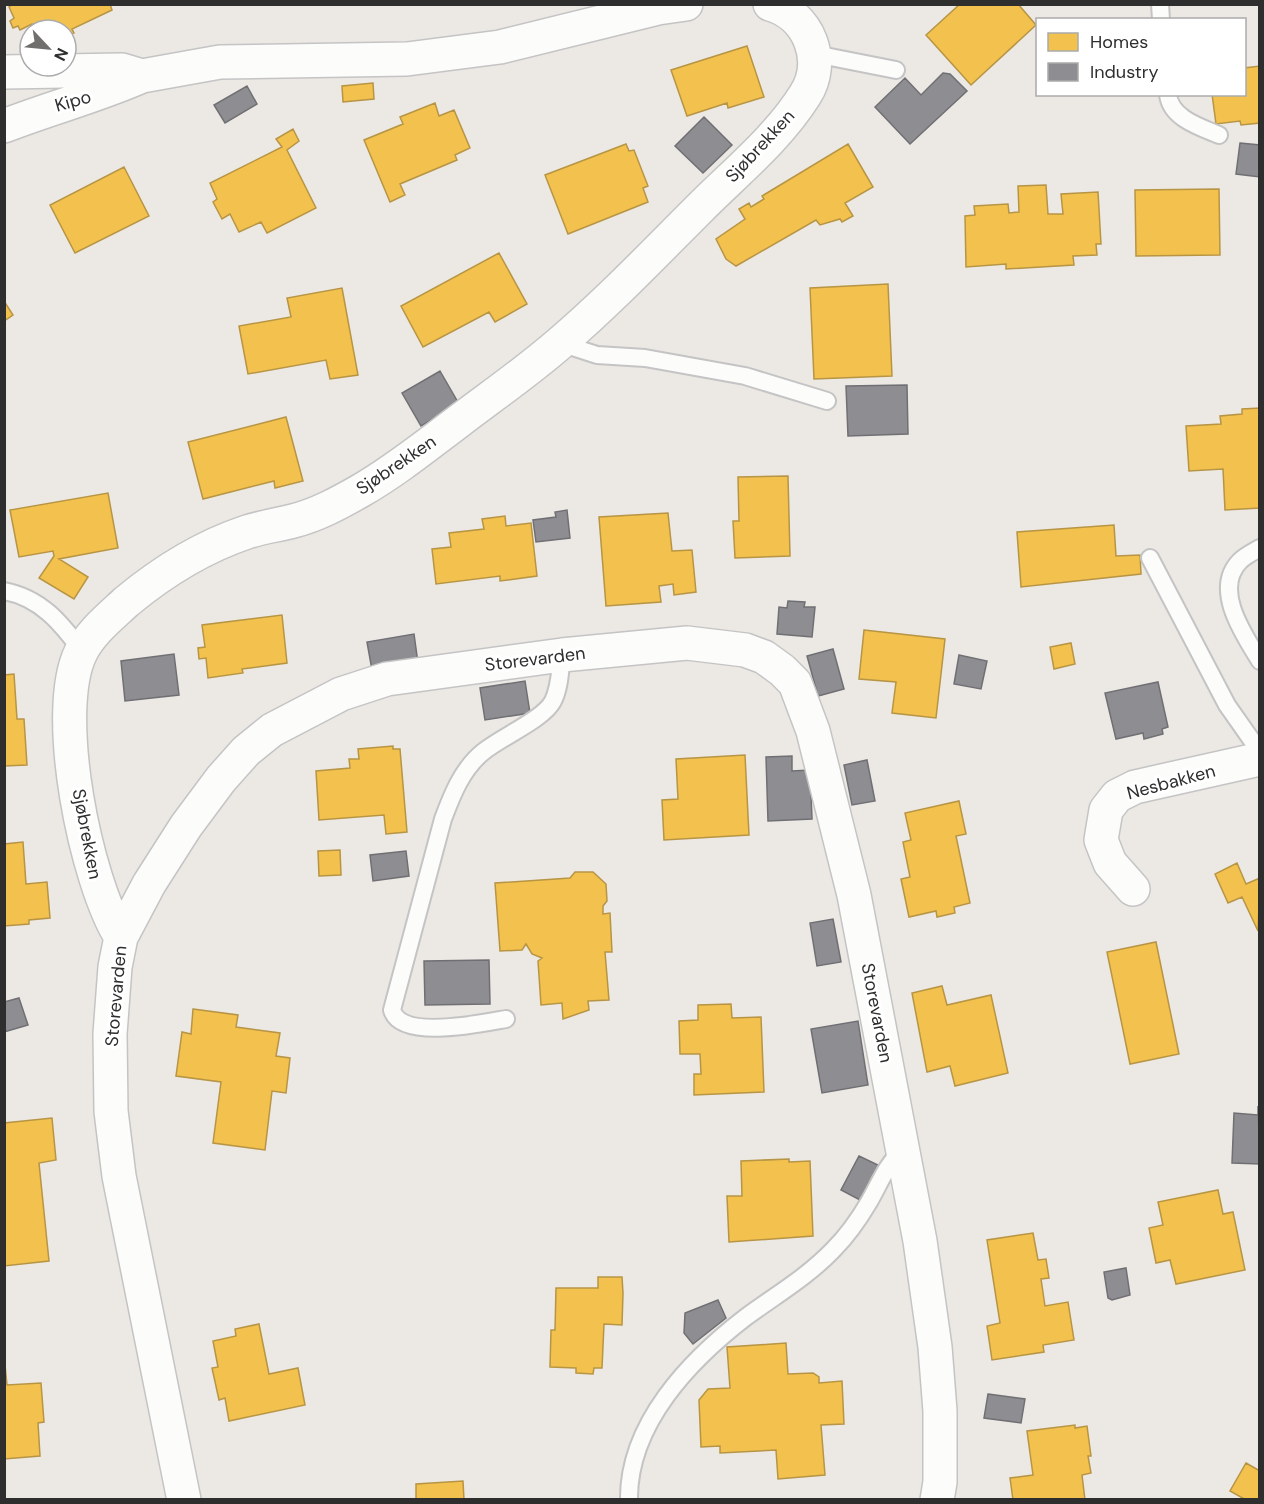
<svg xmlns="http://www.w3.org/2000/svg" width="1264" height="1504" font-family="'DM Sans',sans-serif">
  <rect width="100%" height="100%" fill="#ece8e4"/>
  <path fill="#f2c14e" stroke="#b79544" stroke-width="1.5" d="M13 4H110L112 10 72 29 74 33 66 37V30H35L32 24 20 30 18 26 13 28 10 21 14 18 9 7Z
    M960 4H1018L1036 25 971 85 926 35Z
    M747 46 764 97 728 108 727 103 687 116 671 70Z
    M1260 66V123L1241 125 1240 121 1216 124 1212 94H1244V68Z
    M373 83 374 99 343 102 342 86Z
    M435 103 439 116 454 110 470 148 455 155 457 160 400 184 405 195 390 202 364 140 403 124 400 117Z
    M293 129 299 141 287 150 316 208 267 233 261 222 239 232 230 214 222 219 213 202 217 199 210 183 282 147 276 139Z
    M626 144 629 151 634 150 648 186 643 188 648 202 568 234 545 175Z
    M848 144 873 187 845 203 853 216 842 222 840 219 820 225 816 220 736 266 726 259 716 239 745 219 739 209 749 203 751 207 764 199 762 196Z
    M124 167 149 216 75 253 50 205Z
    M1046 185 1048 214H1063L1061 194 1098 192 1101 244H1096L1097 255 1073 256 1074 265 1006 269V264L966 267 965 216 975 215 974 206 1008 204 1009 213 1019 212 1018 186Z
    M1219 189 1220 255 1136 256 1135 190Z
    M499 253 527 304 495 322 489 312 423 347 401 306Z
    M888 284 892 376 814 379 810 288Z
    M342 288 358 375 330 379 326 360 248 374 239 326 291 317 287 298Z
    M4 301 13 315 4 321Z
    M1260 408V508L1225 510 1223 469 1189 471 1186 426 1221 424 1220 416 1242 414V409Z
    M286 417 303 481 275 488 274 481 203 499 188 442Z
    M788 476 790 556 735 558 733 521H739L738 477Z
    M108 493 118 548 59 559 88 577 74 599 39 578 54 556 53 551 19 557 10 510Z
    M668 513 672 551 692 550 696 592 674 595 673 584 659 586 661 602 606 606 599 517Z
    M505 516 506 526 531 523 537 576 500 581V576L436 584 432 549 451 547 449 533 484 529 482 519Z
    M1114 525 1116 556 1140 555 1141 574 1021 587 1017 532Z
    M282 615 287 663 242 669 243 673 208 678 206 658 199 659 198 648 205 647 202 625Z
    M864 630 945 639 936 718 892 713 896 682 859 679Z
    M1071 643 1075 664 1054 669 1050 647Z
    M14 674 17 719H24L27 765 4 766V675Z
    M393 746V749H400L407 832 386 834 384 815 319 820 316 771 350 768 349 759H359L358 749Z
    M745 755 749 835 664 840 662 800 678 799 676 759Z
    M959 801 966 834 956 836 970 903 954 907 955 913 937 917 936 911 909 917 901 879 910 877 903 842 911 840 905 813Z
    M23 842 26 884 47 882 50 918 29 920V924L4 926V844Z
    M340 850 341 875 319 876 318 851Z
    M1237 863 1246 884 1260 878 1258 931 1242 897 1228 903 1215 874Z
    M575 872H593L606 884 607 901 603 906V914L610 913 612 952H605L609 1000 588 1001 589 1010 563 1019 562 1003 541 1005 538 961 542 958 532 954 526 944 522 950 500 951 495 883 570 878Z
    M1156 942 1179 1054 1130 1064 1107 952Z
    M942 986 947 1005 991 995 1008 1073 955 1086 950 1066 927 1072 912 993Z
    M731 1004 732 1018 761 1017 764 1092 694 1095V1074H701L700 1054H680L679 1021 698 1020V1005Z
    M193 1009 238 1015 236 1027 280 1033 276 1056 290 1058 286 1093 272 1091 265 1150 213 1143 221 1082 176 1076 182 1032 191 1034Z
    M52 1118 56 1160 39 1163 49 1261 4 1266V1123Z
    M789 1159V1162L810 1161 813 1236 729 1242 727 1196H742L741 1161Z
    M1218 1190 1223 1214 1233 1212 1245 1270 1176 1284 1170 1260 1156 1263 1149 1228 1163 1225 1158 1202Z
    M1033 1233 1038 1260 1046 1259 1049 1278 1041 1279 1045 1306 1068 1302 1074 1340 1043 1345 1044 1352 992 1360 987 1326 1000 1323 987 1240Z
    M598 1277H622L623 1293 622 1325 604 1324 602 1368H594L593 1374 576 1373V1368L550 1367 551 1330H555L556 1288H598Z
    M259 1324 269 1374 298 1368 305 1405 229 1421 225 1398 219 1400 212 1368 218 1367 213 1341 236 1336 235 1329Z
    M786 1343 788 1374 813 1373 819 1377V1383L842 1381 844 1424 821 1425 825 1475 778 1479 776 1450 720 1453V1446L701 1447 699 1400 708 1389 730 1388 727 1347Z
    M4 1355 7 1385 41 1383 44 1422 38 1423 40 1456 4 1459Z
    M1075 1425V1428L1087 1426 1091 1456H1088L1091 1473 1082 1475 1085 1500H1013L1010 1478 1033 1475 1027 1431Z
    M1246 1463 1260 1471V1500H1246L1230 1491Z
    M463 1481 464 1500H416V1484Z"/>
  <path fill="#8d8d92" stroke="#707074" stroke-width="1.5" d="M943 73 950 74 967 91 910 144 875 107 905 78 921 95Z
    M247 86 257 104 225 123 214 105Z
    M704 117 732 145 703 173 675 146Z
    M1240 143 1260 145V177L1236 174Z
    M440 371 459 404 421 426 402 393Z
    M907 385 908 434 848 436 846 386Z
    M567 510 570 538 536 542 533 520 556 517 555 512Z
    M788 601 805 602 804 607H815L812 637 777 634 779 607 787 608Z
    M414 634 418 663 372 670 367 642Z
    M833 649 844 689 818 696 807 656Z
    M174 654 179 695 125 701 121 661Z
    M959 655 987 661 981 689 954 684Z
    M525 681 530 713 485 720 480 688Z
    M1158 682 1168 727 1162 729 1163 734 1144 739 1143 733 1116 739 1105 693Z
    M792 756V771L810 770 812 819 768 821 766 757Z
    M867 760 875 801 852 805 844 765Z
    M406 851 409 876 373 881 370 855Z
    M833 919 841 962 817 966 810 923Z
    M489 960 490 1004 425 1005 424 961Z
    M19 998 28 1025 4 1032V1002Z
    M858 1021 868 1085 822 1093 811 1029Z
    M1258 1106 1260 1164 1232 1163 1234 1113 1258 1115Z
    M859 1156 878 1165 860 1200 841 1190Z
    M1126 1268 1130 1295 1112 1300 1108 1298 1104 1272Z
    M718 1300 726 1318 693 1344 684 1333 685 1313Z
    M988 1394 1025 1399 1021 1423 984 1418Z"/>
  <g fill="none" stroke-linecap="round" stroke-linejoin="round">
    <defs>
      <path id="service" d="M1160 4 1161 20
        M815 54 896 70
        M1168 94C1170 118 1200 127 1219 135
        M560 343 597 355 645 358 745 376 827 401
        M1260 548C1253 552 1245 556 1240 561 1212 589 1244 635 1260 661
        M1150 558 1227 705 1260 752
        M4 591C41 598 61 623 82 651
        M506 1019C483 1023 401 1041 392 1010L443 819C452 795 462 769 483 752 501 737 544 719 553 701 560 687 560 670 562 655
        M629 1500C628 1424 690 1360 746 1317 776 1295 807 1277 833 1250 847 1236 859 1219 869 1202 880 1183 886 1165 903 1149"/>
      <path id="minor" d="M4 72 122 70 142 76 220 62 407 59 500 47 658 8 686 4
        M4 126C50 108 97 96 142 76
        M1133 889 1110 863 1101 840 1106 810 1117 796 1135 787 1260 759
        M121 937C86 882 51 712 81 652 91 632 110 617 126 602 162 572 202 547 247 532 262 527 278 525 293 521 317 515 339 503 360 491 395 471 427 445 459 421 493 395 528 371 560 343 609 301 654 254 700 208 736 172 778 138 805 95 827 61 809 15 770 4
        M184 1500 119 1176 111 1111 110 1034 115 967 121 937 149 884 186 826 221 779 246 751 272 730 341 694 387 679 562 655 687 643 745 650 764 657 782 670 795 683 813 731 854 895 920 1241 935 1347 940 1411V1482L937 1500"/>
    </defs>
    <use href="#service" stroke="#c5c4c5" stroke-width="20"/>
    <use href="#minor" stroke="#c5c4c5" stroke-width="36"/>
    <use href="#service" stroke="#fcfcfb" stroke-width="16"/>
    <use href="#minor" stroke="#fcfcfb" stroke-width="33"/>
  </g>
  <g text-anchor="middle" stroke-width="6" stroke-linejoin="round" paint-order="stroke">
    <g font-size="18" fill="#2e2e2e" stroke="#fff">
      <text transform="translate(73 101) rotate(-16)" y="6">Kipo</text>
      <text transform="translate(760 146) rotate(-47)" y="6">Sjøbrekken</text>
      <text transform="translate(396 465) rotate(-34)" y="6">Sjøbrekken</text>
      <text transform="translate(535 659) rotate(-7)" y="6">Storevarden</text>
      <text transform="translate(1171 782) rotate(-15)" y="6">Nesbakken</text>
      <text transform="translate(87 834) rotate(79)" y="6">Sjøbrekken</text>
      <text transform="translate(116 996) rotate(-85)" y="6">Storevarden</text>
      <text transform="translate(877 1013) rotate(79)" y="6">Storevarden</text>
    </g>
  </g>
  <rect width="1264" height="1504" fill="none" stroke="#2e2e2e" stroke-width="12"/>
  <rect x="1036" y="18" width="210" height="78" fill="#ffffff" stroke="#ababab" stroke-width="1.5"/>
  <rect x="1048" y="33" width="30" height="18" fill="#f2c14e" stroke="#ababab" stroke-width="1.5"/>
  <text x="1090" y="48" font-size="18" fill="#2e2e2e">Homes</text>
  <rect x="1048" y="63" width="30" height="18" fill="#8d8d92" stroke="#ababab" stroke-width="1.5"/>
  <text x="1090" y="78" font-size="18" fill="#2e2e2e">Industry</text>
  <g transform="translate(48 48) rotate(116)"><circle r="28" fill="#ffffff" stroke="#ababab" stroke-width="1.5"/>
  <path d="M0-4.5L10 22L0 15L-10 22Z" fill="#706f6e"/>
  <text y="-9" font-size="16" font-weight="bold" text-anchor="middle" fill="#2e2e2e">N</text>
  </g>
</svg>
